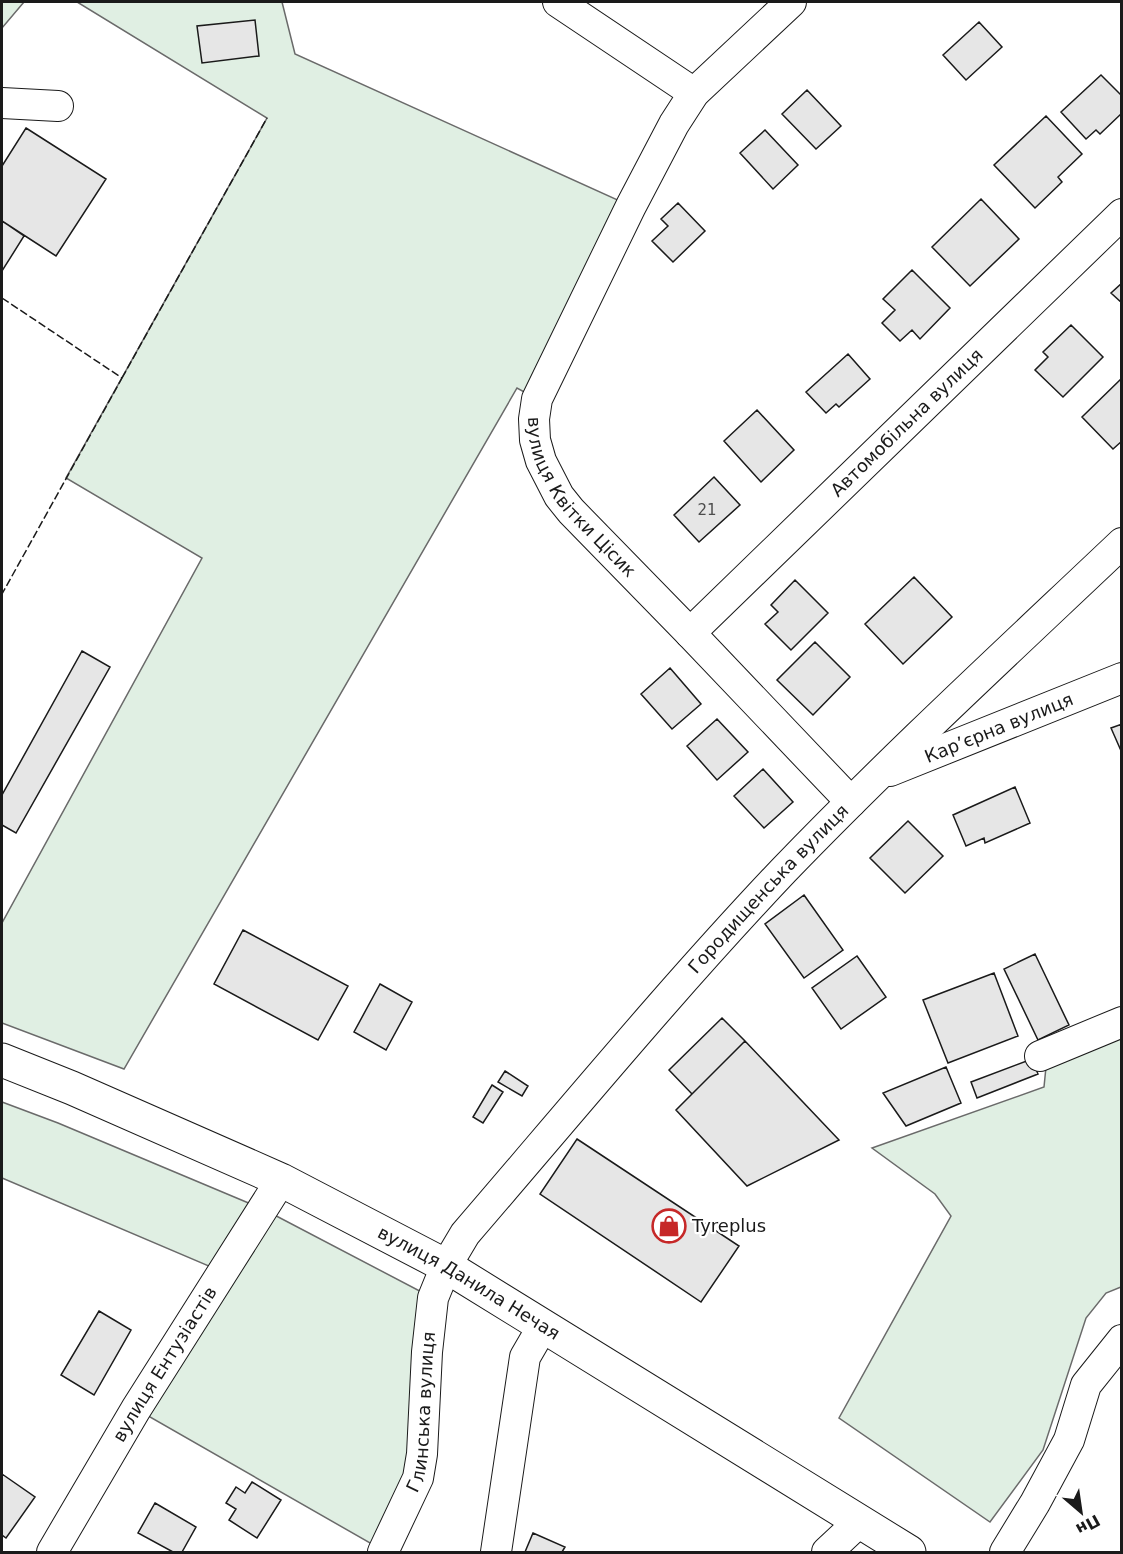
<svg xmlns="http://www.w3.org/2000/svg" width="1123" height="1554" font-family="'DejaVu Sans',sans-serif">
  <rect width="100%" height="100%" fill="#fff"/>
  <path fill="#e0efe3" stroke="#6a6a6a" stroke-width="1.5" d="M2 2H24L2 28Z
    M77 2H282L295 54 631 206 537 399 517 388 124 1069 2 1023V923L202 558 66 478 267 118Z
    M1121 1035V1287L1106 1293 1086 1318 1043 1450 990 1522 839 1418 951 1216 935 1194 872 1148 1044 1087 1046 1067Z
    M2 1102 58 1123 263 1209 433 1298 422 1454 384 1551 136 1409 223 1272 2 1178Z"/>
  <path fill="#e6e6e6" stroke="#1a1a1a" stroke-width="1.5" d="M255 20 259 56 202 63 197 26Z
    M979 22 1002 47 966 80 943 55Z
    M1101 75 1122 96V113L1100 134 1096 130 1086 139 1061 112Z
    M807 90 841 126 816 149 782 114Z
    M1046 116 1082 154 1058 177 1062 182 1035 208 994 165Z
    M26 128 106 179 56 256 2 221V166Z
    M765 130 798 165 773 189 740 153Z
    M981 199 1019 239 970 286 932 247Z
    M678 203 705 231 673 262 652 241 668 226 661 219Z
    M2 221 24 236 2 271Z
    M912 270 950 308 920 339 912 330 900 341 882 323 895 310 883 299Z
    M1122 283V303L1111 293Z
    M1071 325 1103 357 1063 397 1035 370 1048 357 1043 352Z
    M848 354 870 379 839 407 836 404 826 413 806 392Z
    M1122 378V441L1113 449 1082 417Z
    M757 410 794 450 761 482 724 441Z
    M714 477 740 505 699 542 674 515Z
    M914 577 952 617 903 664 865 624Z
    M795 580 828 613 791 650 765 624 778 612 771 605Z
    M815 642 850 677 813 715 777 680Z
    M82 651 110 667 16 833 2 825V795Z
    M670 668 701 704 672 729 641 694Z
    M717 719 748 752 717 780 687 746Z
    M1122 724V753L1111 728Z
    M763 769 793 802 764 828 734 796Z
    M1015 787 1030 823 985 843 984 838 966 846 953 815Z
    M908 821 943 856 905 893 870 858Z
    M804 895 843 950 804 978 765 924Z
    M243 930 348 986 318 1040 214 984Z
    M1035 954 1069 1025 1038 1040 1004 969Z
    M857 956 886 997 841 1029 812 988Z
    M994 973 1018 1036 948 1063 923 1000Z
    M380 984 412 1002 386 1050 354 1032Z
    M722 1018 745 1041 692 1094 669 1070Z
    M745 1041 839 1140 747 1186 676 1110Z
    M1032 1059 1038 1074 977 1098 971 1082Z
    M946 1067 961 1103 906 1126 883 1093Z
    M505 1071 528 1086 522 1096 498 1082Z
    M492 1085 503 1092 483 1123 473 1117Z
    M577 1139 739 1246 701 1302 540 1194Z
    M99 1311 131 1330 94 1395 61 1375Z
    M2 1474 35 1497 6 1538 2 1535Z
    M252 1482 281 1500 257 1538 229 1520 236 1509 226 1503 236 1487 245 1493Z
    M155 1503 196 1527 182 1552H173L138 1533Z
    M533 1533 565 1547 562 1552H525Z"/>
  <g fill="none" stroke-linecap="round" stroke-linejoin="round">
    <defs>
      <g id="minor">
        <path d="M558 2 694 93"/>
        <path id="s1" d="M791 2 694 93 674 124 631 206 537 399 534 419 535 440 541 461 559 496 571 511 690 633 851 802"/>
        <path d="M2 103 58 106"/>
        <path id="s2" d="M690 633 1122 214"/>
        <path d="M890 771 1122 678"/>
        <path d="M1040 1056 1122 1022"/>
        <path id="s3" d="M52 1552 136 1409 281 1180"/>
        <path id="s4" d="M383 1552 418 1478 422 1454 427 1352 433 1298 446 1266 465 1234C570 1112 673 987 784 870 893 757 1008 651 1122 543"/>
        <path d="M496 1552 525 1357 543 1326"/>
        <path d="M827 1552 860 1521"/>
        <path d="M1005 1552 1035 1503 1069 1440 1086 1385 1122 1340"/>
      </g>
      <g id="major">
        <path id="s5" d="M2 1060 72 1088 281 1180 446 1266 909 1552"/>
      </g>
    </defs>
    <use href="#minor" stroke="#1a1a1a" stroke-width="32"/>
    <use href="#major" stroke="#1a1a1a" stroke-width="35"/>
    <use href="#minor" stroke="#fff" stroke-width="30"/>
    <use href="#major" stroke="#fff" stroke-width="33"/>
    <path stroke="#1a1a1a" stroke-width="1.5" stroke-dasharray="8 3" stroke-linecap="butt" d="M2 298 122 378 2 594
      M122 378 267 118"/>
  </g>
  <defs>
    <symbol id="shop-ring" viewBox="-11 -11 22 22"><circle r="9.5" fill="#fff" stroke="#c62828" stroke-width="1.5"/><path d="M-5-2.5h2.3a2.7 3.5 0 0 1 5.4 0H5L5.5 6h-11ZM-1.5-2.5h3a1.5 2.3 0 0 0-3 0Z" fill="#c62828"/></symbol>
  </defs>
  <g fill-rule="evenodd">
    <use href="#shop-ring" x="650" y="1207" width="38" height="38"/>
  </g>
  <g text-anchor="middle" stroke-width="4.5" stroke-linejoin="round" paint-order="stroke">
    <g font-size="15" fill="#4d4d4d">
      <text x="707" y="515">21</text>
    </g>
    <g font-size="18" fill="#1a1a1a" stroke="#fff">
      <text dy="6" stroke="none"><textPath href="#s2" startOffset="302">Автомобільна вулиця</textPath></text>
      <text dy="6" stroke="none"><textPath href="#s1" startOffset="591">вулиця Квітки Цісик</textPath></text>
      <text transform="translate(999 728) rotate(-22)" y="6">Карʼєрна вулиця</text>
      <text dy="6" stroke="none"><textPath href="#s4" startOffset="794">Городищенська вулиця</textPath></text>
      <text dy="6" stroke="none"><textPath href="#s5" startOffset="518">вулиця Данила Нечая</textPath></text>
      <text dy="6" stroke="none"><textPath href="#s3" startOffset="219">вулиця Ентузіастів</textPath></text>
      <text dy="6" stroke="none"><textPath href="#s4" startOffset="148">Глинська вулиця</textPath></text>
    </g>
    <g font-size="18" fill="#1a1a1a" stroke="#fff" text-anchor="start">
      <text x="692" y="1232">Tyreplus</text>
    </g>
  </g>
  <rect width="1123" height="1554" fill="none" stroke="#1a1a1a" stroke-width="6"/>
  <g transform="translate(1081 1512) rotate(151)" stroke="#ffffff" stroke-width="4.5" paint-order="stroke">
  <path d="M0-4.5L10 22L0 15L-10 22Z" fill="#1a1a1a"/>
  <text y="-9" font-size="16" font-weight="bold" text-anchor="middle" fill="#1a1a1a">Пн</text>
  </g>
</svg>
